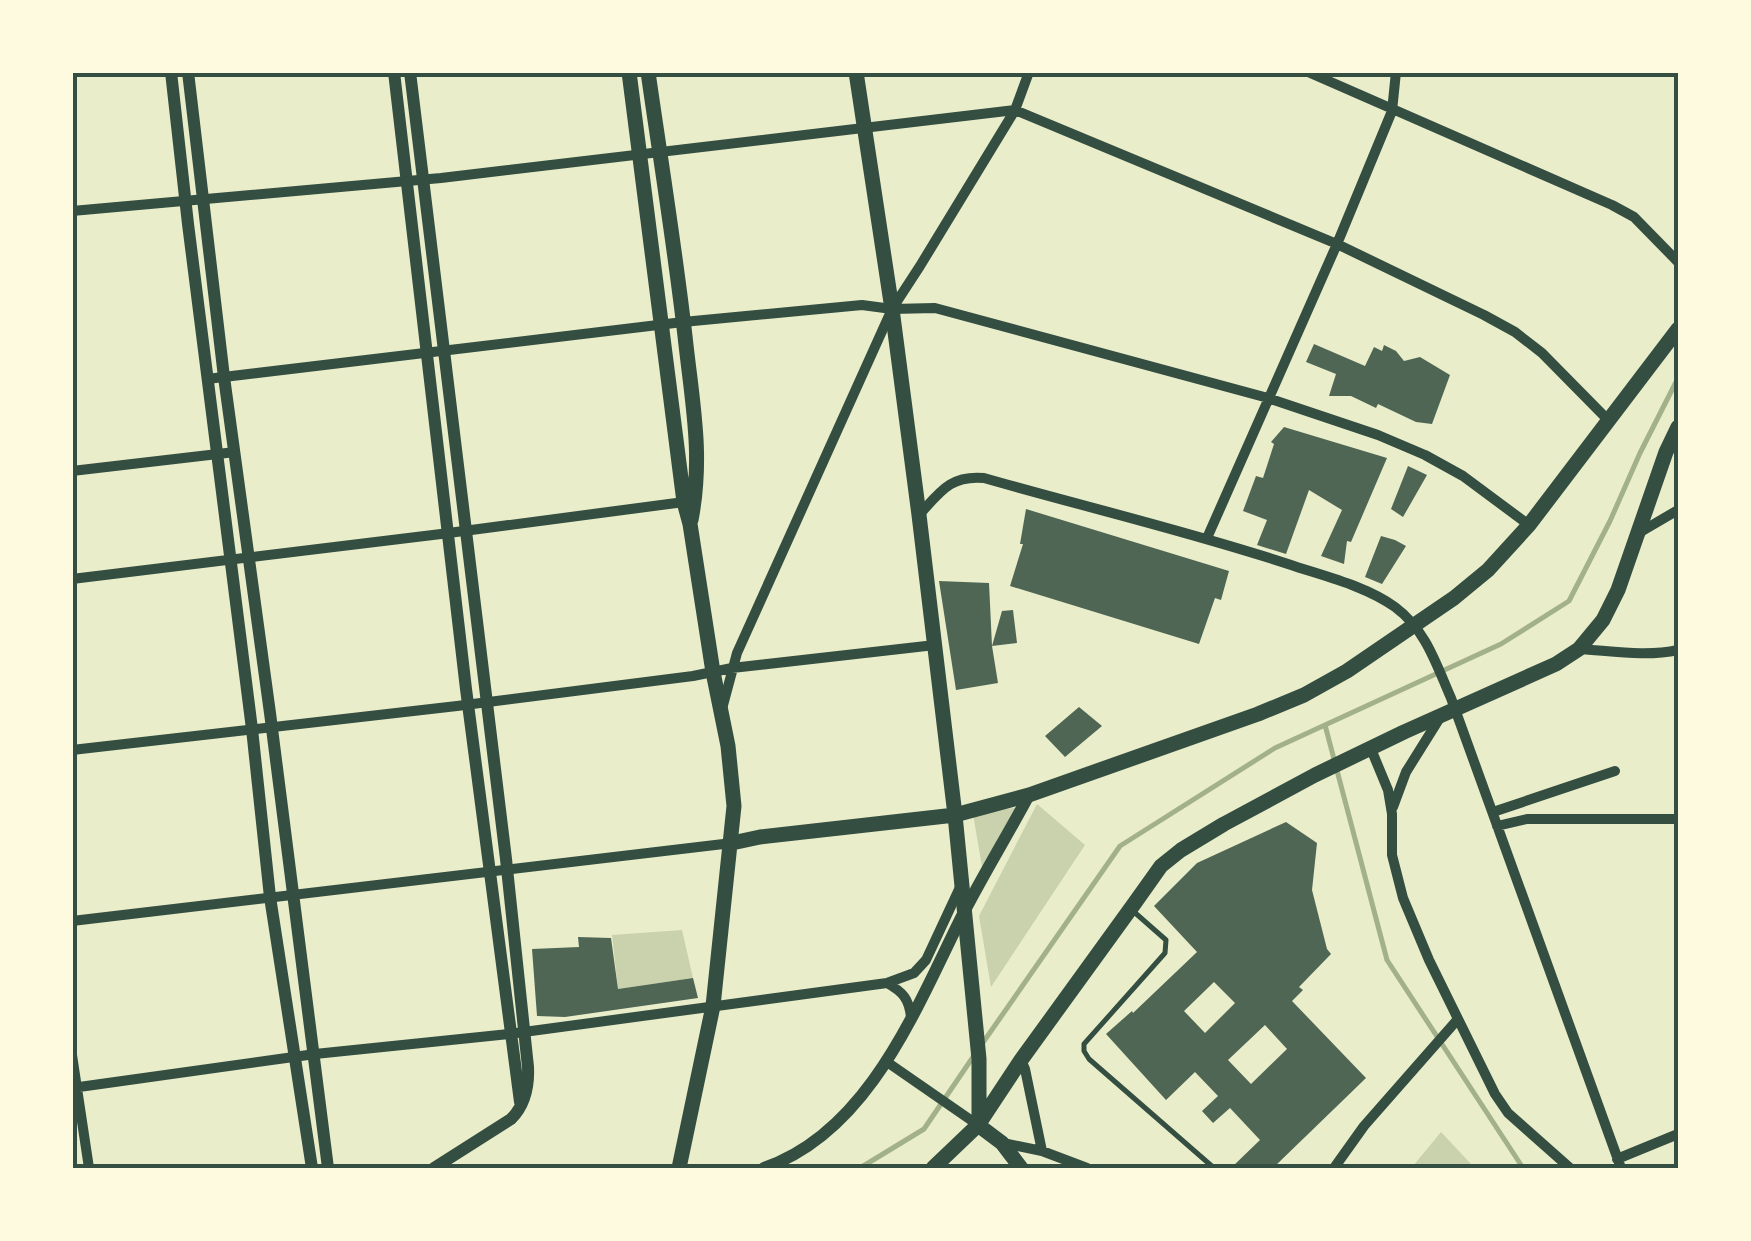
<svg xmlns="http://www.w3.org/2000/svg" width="1751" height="1241" font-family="'Public Sans',sans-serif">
  <rect width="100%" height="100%" fill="#e9edc9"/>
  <path fill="#cad2ad" d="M1037 804 1085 845 991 987 979 916Z
    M1020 807 983 873 973 814Z
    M682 930 693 978 618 989 612 935Z
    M1441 1132 1472 1165 1468 1168H1416L1413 1166Z"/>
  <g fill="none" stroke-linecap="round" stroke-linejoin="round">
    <path stroke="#a3b18a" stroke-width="5" d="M1325 725 1387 960 1523 1168
      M982 1044 1120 846 1275 748 1501 644 1569 601 1610 521 1640 453 1678 378
      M860 1168 924 1129 973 1057"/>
  </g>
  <path fill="#4f6655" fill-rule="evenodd" d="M1314 344 1365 366 1374 347 1382 351 1384 345 1396 351 1404 361 1420 357 1450 375 1432 424 1416 422 1378 404 1376 408 1351 396H1329L1336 374 1306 362Z
    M1284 427 1387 458 1351 542 1347 541 1344 564 1321 556 1342 510 1309 490 1286 554 1257 545 1267 520 1243 511 1256 476 1263 478 1274 444 1271 442Z
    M1408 466 1427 475 1403 517 1391 509Z
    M1026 509 1229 571 1221 600 1215 598 1199 644 1010 586 1023 544H1020Z
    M1381 536 1395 540 1406 546 1382 584 1365 577Z
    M939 581 989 583 992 646 1002 611 1013 610 1017 643 992 646 998 683 956 690Z
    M1079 707 1102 726 1065 757 1045 736Z
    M1286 822 1317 843 1312 890 1327 949 1331 954 1299 987 1303 990 1292 1001 1366 1078 1273 1168H1231L1260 1140 1230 1108 1213 1123 1202 1111 1218 1096 1195 1072 1166 1100 1106 1034 1132 1011 1133 1013 1197 952 1154 906 1197 863ZM1214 982 1235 1003 1205 1033 1184 1011ZM1265 1025 1287 1049 1251 1084 1228 1060Z
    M578 937 611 938 618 989 693 978 698 998 565 1017 537 1016 532 949 579 947Z"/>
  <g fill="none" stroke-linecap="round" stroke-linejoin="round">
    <path stroke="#344e41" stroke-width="5" d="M1133 911 1166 940 1165 953 1084 1044V1051L1089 1059 1214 1168"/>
    <path stroke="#344e41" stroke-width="10" d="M1308 72 1612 205 1634 217 1678 262
      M72 211 441 178 1015 110 1337 244 1484 315 1515 332 1542 353 1608 420
      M207 379 683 322 862 305 892 309 935 308 1268 398 1378 435 1425 455 1463 476 1529 525
      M72 471 235 452
      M919 515C940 492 950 475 984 478 1085 507 1188 531 1288 564 1323 576 1364 585 1395 607 1426 630 1436 664 1451 698L1621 1168
      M1637 534 1678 510
      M1207 538 1337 244 1392 111 1396 72
      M72 579 441 534 684 502
      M1579 649C1612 651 1646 657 1678 650
      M722 709 737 653 892 309 920 266 1015 110 1029 72
      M1371 749 1388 790 1392 814V855L1403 898 1429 960 1495 1094 1508 1113 1570 1168
      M72 750 457 706 693 676 732 668 935 645
      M1393 807 1406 772 1441 716
      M1493 812 1615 771
      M1497 826 1527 819H1678
      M72 921 732 843
      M887 983 914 973 926 960 961 885
      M72 1055 89 1168
      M1021 1060 1025 1069 1042 1151
      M887 1062 978 1125
      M72 1088 315 1054 509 1034 887 983C903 992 909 999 911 1017
      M1003 1143 1042 1151 1087 1168
      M1617 1159 1678 1134
      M72 1168H73
      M1334 1168 1364 1126 1458 1019"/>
    <path stroke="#344e41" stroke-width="12" d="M171 72 188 224 252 729 270 897 312 1168
      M188 72 224 377 270 713 328 1168
      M394 72 466 689 520 1102
      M410 72 506 859 528 1067C529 1088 525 1105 511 1119L434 1168
      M764 1168C869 1132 916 1008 962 916 983 875 1007 836 1029 795"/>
    <path stroke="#344e41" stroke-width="15" d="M629 72 684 502 690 524 713 672 728 746 734 806 713 1006 679 1168
      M648 72C661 163 676 254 686 345 693 407 703 458 691 520
      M856 72 892 309 919 515 955 815 979 1059V1120
      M732 843 760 837 955 815 1029 795 1258 714 1304 695 1347 671 1454 598 1488 570 1529 525 1678 329
      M978 1125 1002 1143 1021 1168
      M933 1168 978 1125 1021 1060 1134 904 1161 866 1181 850 1224 824 1315 775 1404 732 1556 664 1579 649 1603 620 1618 590 1666 452 1678 427"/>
  </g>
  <rect width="1751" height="1241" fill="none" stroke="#fefae0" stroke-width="150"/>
  <rect x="75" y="75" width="1601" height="1091" fill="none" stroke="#344e41" stroke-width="4"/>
</svg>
